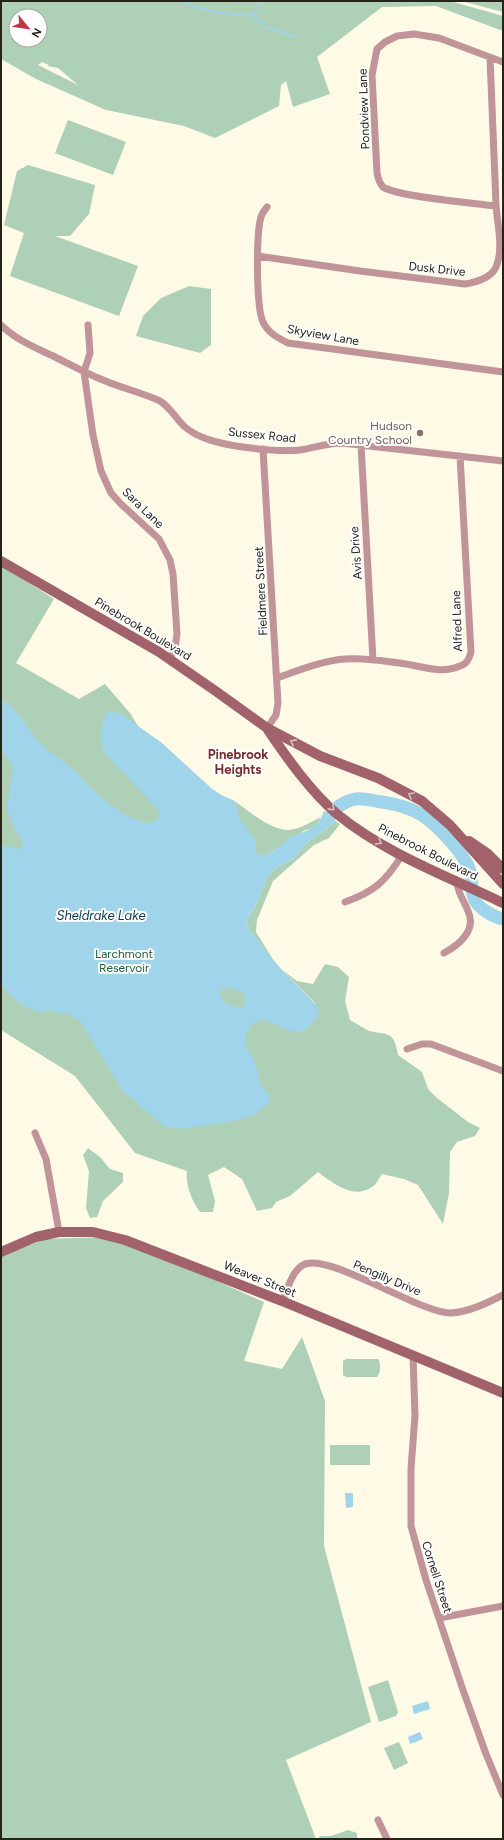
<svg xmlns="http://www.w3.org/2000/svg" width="504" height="1840" font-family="Figtree,sans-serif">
  <rect width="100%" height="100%" fill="#fffae5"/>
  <path fill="#add0b6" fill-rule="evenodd" d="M1 1H450L503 16V31L436 6 382 7 317 57 330 94 293 107 286 81 281 85 279 106 215 138 184 126 106 110 36 79 1 59ZM16 16H40V40H16ZM42 62 49 65 47 66 58 68 78 85 38 65Z
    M461 1H503V12Z
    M68 120 126 142 113 175 55 153Z
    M28 165 95 185 89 214 70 236H55L138 266 119 316 10 276 24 233 4 225 17 171Z
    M189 286 211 289V345L200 353 136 336 143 316 161 298Z
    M1 565 54 599 16 663 79 699 105 684 130 713 138 726 239 819 236 804 233 800C248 810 269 830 289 830 300 829 311 822 321 817 318 825 314 829 305 830L267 855 240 916 259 981 316 1004 281 969 297 981 313 984 325 964 338 967 349 977 345 1001 350 1020C352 1021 367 1030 369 1031 389 1035 394 1031 398 1055L422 1072 428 1089 437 1098 468 1122 480 1128 475 1136 457 1142 450 1152 449 1193 443 1224 418 1185 404 1179 382 1174C379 1178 376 1185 372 1187 353 1200 333 1183 318 1172L290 1196 276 1202 272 1208 257 1211 242 1179 224 1167 208 1175 215 1201 213 1212H200C192 1201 185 1185 187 1171L135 1153 75 1076 1 1030Z
    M335 821 340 824 329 838 314 845 273 881 257 920 256 932 274 961 249 930 247 920 256 904 268 875 281 865 292 860 309 841 325 830Z
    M88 1148 100 1157 110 1169 123 1173V1182L103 1201 97 1217 90 1218 86 1208 89 1171 83 1155Z
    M106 1237 179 1264 264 1302 244 1361 282 1369 302 1337 325 1401 324 1546 371 1722 286 1760 316 1839H1V1256L46 1239Z
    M346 1359H378C381 1363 381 1373 377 1377H346L343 1375V1361Z
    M330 1445H370V1465H330Z
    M388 1680 398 1712 396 1716 379 1722 368 1687Z
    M399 1742 408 1763 394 1770 384 1748Z
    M348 1830 357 1833V1838L318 1839 320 1836H331Z"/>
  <path fill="#a0d4eb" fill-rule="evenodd" d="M1 699C17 708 27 728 39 742 47 752 61 758 70 767 76 771 80 777 85 782 97 795 147 840 161 815L159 811 104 752C99 742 100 720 109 711L121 714 162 743 211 788 221 795 233 800 236 804 239 817 256 842V852L261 856C275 854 282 842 293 836 301 832 310 831 316 825 320 822 322 816 324 811L326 812 335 806H339L335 821 325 830 309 841 292 860 281 865 268 875 256 904 247 920 249 930 281 969 319 1008 317 1018 303 1032C289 1033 275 1023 261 1019L251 1025 245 1035 247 1049 255 1061 260 1083 271 1098 265 1107 253 1115 234 1121 180 1129 165 1127 123 1091 80 1021 68 1014 54 1012 47 1009V1012C27 1012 12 999 1 984V845L17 849 23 847 22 841 14 828 7 810 13 767 1 749ZM228 987 242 992 246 997V1000L243 998 246 1003 245 1005H243L244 1007 238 1008 231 1003 233 1006 231 1007 220 996V991Z
    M345 1493H353V1507L346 1508Z
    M428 1701 430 1709 414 1714 412 1706Z
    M420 1732 423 1739 410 1744 408 1737Z"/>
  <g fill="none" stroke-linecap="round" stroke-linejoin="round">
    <path stroke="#a0d4eb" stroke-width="2" d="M184 1C195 11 237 16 253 15L264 1
      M253 15 264 26 297 37"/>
    <path stroke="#a0d4eb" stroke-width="13" d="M339 806C356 795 362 799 382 802 395 804 411 808 422 815 438 826 464 853 470 871 472 880 471 890 474 898 477 908 494 917 503 919"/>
    <path stroke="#c19499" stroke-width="7" d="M496 206C474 203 398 197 383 187 379 183 378 178 377 173L372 75 377 49 385 42 397 36 414 34 439 38 503 62
      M267 207C265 210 262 213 261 217 256 234 256 307 263 322 268 333 278 338 288 343L503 372
      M258 256 360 271 465 284C477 282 491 278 496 267 504 249 497 223 496 204 494 155 492 107 490 58
      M1 325C17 341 39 349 59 359 75 367 91 376 108 382 125 389 143 393 160 401 171 408 176 419 185 427 199 439 219 443 236 446 256 449 280 452 300 450 314 448 327 443 342 443L503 461
      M88 325 90 353 84 372 93 435 101 471 111 493 121 504 159 539 170 560 173 574 177 634 175 648 170 659
      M361 445 373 660
      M263 449 278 703 276 715 267 728
      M277 678C299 670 321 661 345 659 365 658 386 661 406 664 424 667 442 674 460 666 467 664 469 659 471 652L460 456
      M345 902C374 892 386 881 402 855
      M444 953C459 945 477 930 468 911 464 900 457 893 457 881
      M407 1049 422 1044H431L503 1071
      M35 1133 46 1159 59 1232
      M282 1301C288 1290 291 1272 303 1265 327 1251 421 1314 451 1313 469 1312 487 1303 503 1295
      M413 1355 415 1416 411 1468V1526L426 1580 463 1690 486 1754 503 1795
      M439 1618 503 1606
      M378 1820 387 1839"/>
    <path stroke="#a2626b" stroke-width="10" d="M1 561 159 652 217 692 267 728 320 756 378 778 422 801 450 825 503 884
      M268 730C287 758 311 792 337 814 386 854 447 876 503 903
      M469 841 488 854 503 869
      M1 1252 36 1237 59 1232H93L125 1240 282 1301 503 1393"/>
  </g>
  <defs><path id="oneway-chevron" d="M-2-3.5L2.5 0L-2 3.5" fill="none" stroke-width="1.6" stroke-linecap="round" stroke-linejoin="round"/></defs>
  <g stroke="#dac0c4">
    <use href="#oneway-chevron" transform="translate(293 742) rotate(-152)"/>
    <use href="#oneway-chevron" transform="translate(411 795) rotate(-150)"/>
    <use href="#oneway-chevron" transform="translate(332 808) rotate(44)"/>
    <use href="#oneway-chevron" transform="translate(379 842) rotate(30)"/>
  </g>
  <circle fill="#8d6e63" stroke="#fff" stroke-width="1.5" cx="420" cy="433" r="4"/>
  <g text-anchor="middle" stroke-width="4" stroke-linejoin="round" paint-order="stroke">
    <g font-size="12" fill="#26231a" stroke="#fff">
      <text transform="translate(364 109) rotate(-92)" y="4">Pondview Lane</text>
      <text transform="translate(437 269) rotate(6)" y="4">Dusk Drive</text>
      <text transform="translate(323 335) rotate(10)" y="4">Skyview Lane</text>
      <text transform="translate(262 435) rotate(6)" y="4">Sussex Road</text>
      <text transform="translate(143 508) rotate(44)" y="4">Sara Lane</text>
      <text transform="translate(356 553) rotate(-94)" y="4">Avis Drive</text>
      <text transform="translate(261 591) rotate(-93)" y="4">Fieldmere Street</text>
      <text transform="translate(457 621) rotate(-92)" y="4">Alfred Lane</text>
      <text transform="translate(143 629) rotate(31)" y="4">Pinebrook Boulevard</text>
      <text transform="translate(428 852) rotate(27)" y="4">Pinebrook Boulevard</text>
      <text transform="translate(387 1278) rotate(23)" y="4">Pengilly Drive</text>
      <text transform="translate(260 1279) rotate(22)" y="4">Weaver Street</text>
      <text transform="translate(437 1577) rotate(72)" y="4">Cornell Street</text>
    </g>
    <g font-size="12" fill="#785e54" stroke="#fff" text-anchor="end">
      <text x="412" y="430">Hudson<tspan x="412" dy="14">Country School</tspan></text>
    </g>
    <g font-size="12" fill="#21613a" stroke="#fff">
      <text x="124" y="958">Larchmont<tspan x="124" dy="14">Reservoir</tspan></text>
    </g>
    <g font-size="13" font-weight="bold" fill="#752e34" stroke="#fff">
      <text x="238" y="759">Pinebrook<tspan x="238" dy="15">Heights</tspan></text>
    </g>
    <g font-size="13" font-style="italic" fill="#0a3849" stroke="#fff">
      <text x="101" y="920">Sheldrake Lake</text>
    </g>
  </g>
  <rect width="504" height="1840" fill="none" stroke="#26231a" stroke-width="4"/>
  <g transform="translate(28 28) rotate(119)"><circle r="19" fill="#ffffff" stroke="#a8a7a3"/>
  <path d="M0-3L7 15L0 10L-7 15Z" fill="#c43447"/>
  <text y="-6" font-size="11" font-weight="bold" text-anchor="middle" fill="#26231a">N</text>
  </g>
</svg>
